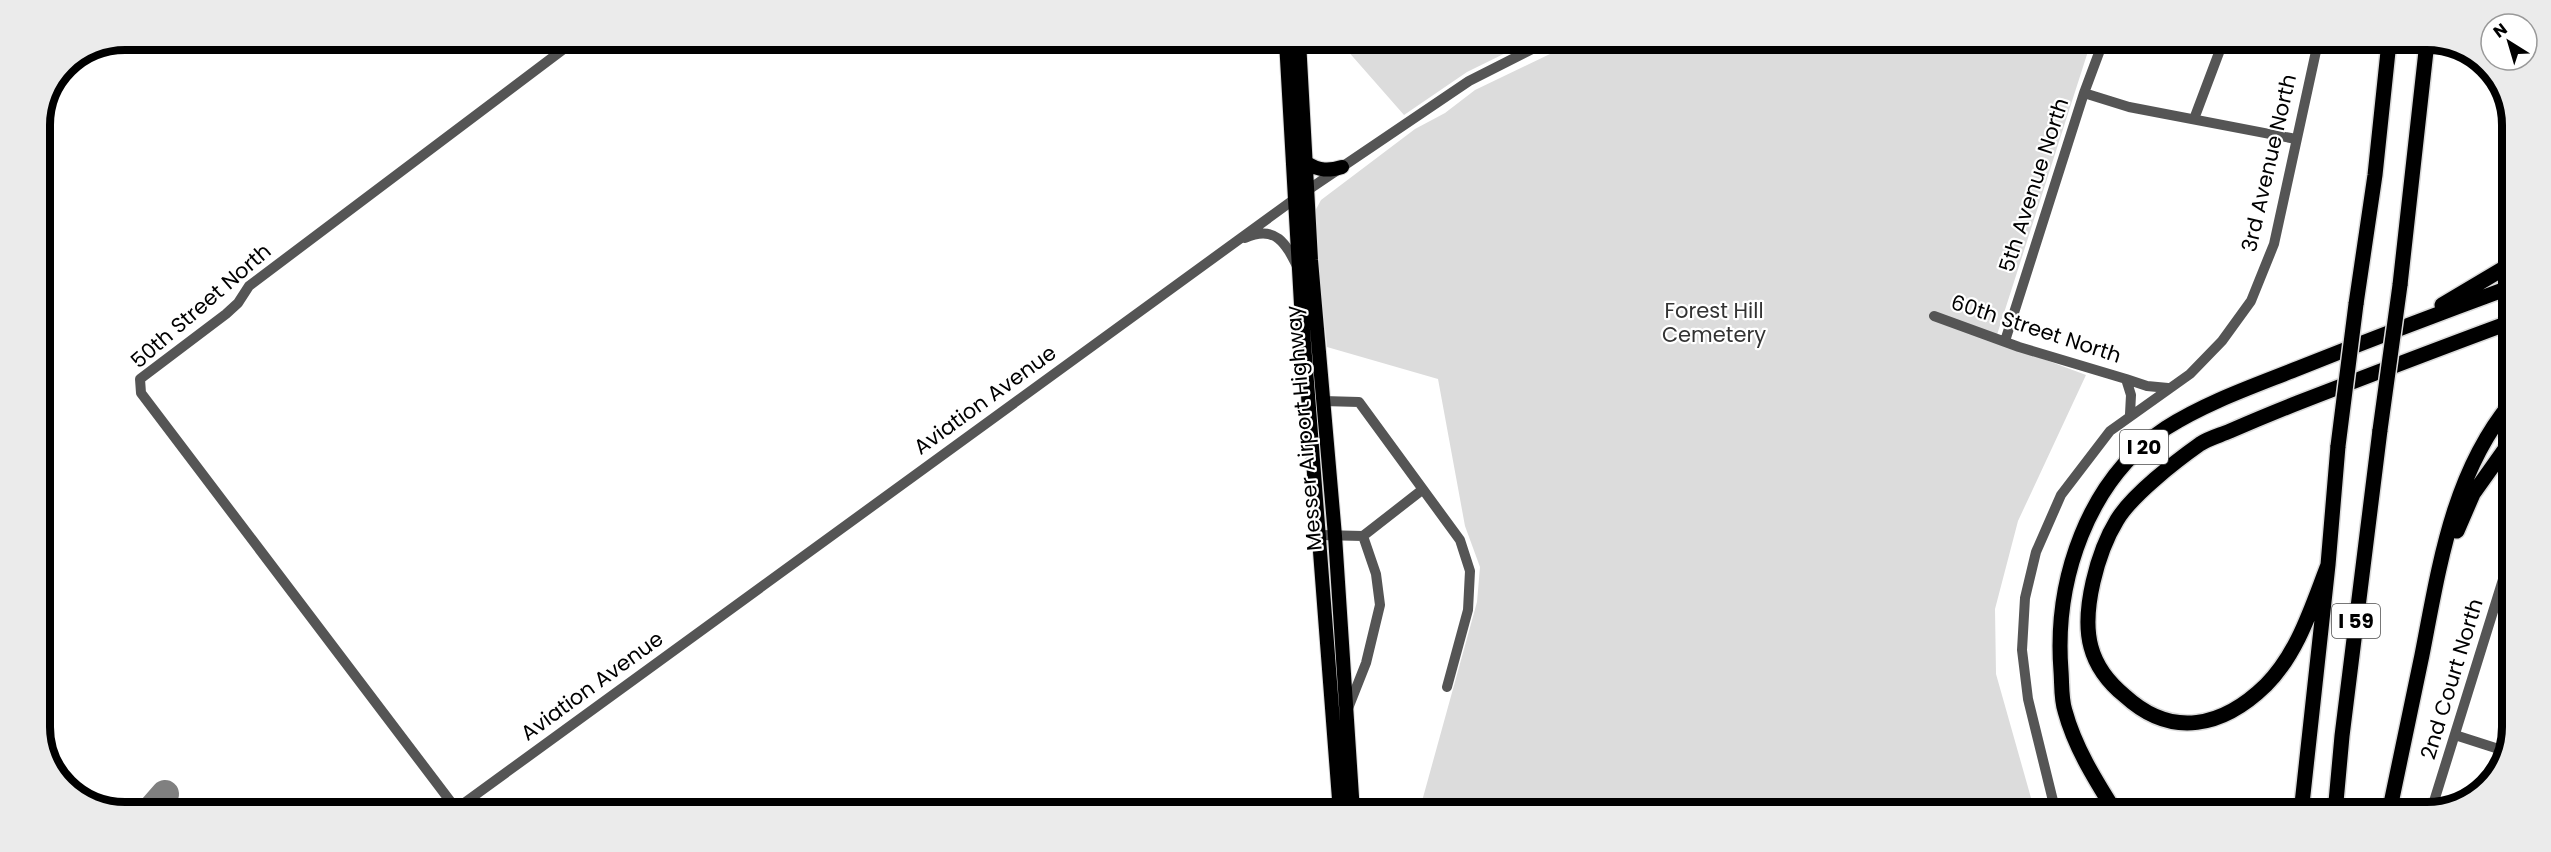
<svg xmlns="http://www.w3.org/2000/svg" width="2551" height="852" font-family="Poppins,sans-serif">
  <rect width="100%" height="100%" fill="#fff"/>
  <path fill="#dcdcdc" d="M1339 41H1530L1467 72 1404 115Z
    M1577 41 2091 42 1995 341 2086 375 2018 521 1995 609 1996 674 2035 812H1419L1477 602 1480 567 1465 526 1438 379 1327 347 1313 215 1321 200 1415 129 1445 113 1475 90Z"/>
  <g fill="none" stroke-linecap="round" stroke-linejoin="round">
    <path stroke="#808080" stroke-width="28" d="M151 810 165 794"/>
    <defs>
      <path id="major" d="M1286 41 1301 304 1340 812
        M1299 41 1311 260 1335 536 1353 812
        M1307 163C1319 171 1329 171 1342 167"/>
      <path id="highway" d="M2400 285 2427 42
        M2356 304 2375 175 2389 42
        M2442 305 2511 264
        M2457 531 2473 494 2510 442
        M2328 565C2312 606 2298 653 2266 685 2223 727 2172 739 2125 696 2109 683 2096 666 2091 647 2081 611 2098 551 2117 520 2132 495 2176 461 2200 444 2209 438 2221 435 2230 431 2253 421 2277 411 2300 402 2370 375 2440 348 2511 322
        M2116 813C2096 781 2075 748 2065 711 2061 699 2062 684 2061 671 2054 581 2087 480 2166 428 2207 402 2254 386 2299 368 2369 340 2440 313 2511 287
        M2301 813 2328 565 2338 446
        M2335 813 2342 736 2380 430
        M2389 813C2400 760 2411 708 2422 655 2439 568 2452 474 2511 403"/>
    </defs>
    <use href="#major" stroke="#dbdbdb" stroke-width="16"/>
    <use href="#highway" stroke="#dbdbdb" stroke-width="18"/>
    <path stroke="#555" stroke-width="10" d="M2084 93 2129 107 2296 139
      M2194 119 2223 42
      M1245 238C1276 224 1286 244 1298 268
      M1934 316 2019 347 2126 379 2131 395 2130 414
      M2005 341 2084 93 2103 42
      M2126 379 2147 386 2168 388
      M1323 401 1359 402 1460 540 1470 571 1468 610 1447 687
      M1320 535 1363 536 1422 490
      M1347 711 1366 663 1380 605 1376 574 1363 536
      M2455 735 2508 752
      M456 809 1296 198 1469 81 1548 41
      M457 810 141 393 140 379 226 314 238 303 249 286 569 45
      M2431 811 2510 557
      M2056 813 2028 699 2022 650 2025 598 2036 552 2061 495 2110 431 2190 374 2222 341 2251 301 2274 244 2318 42"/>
    <use href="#major" stroke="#000" stroke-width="14"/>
    <use href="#highway" stroke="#000" stroke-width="15"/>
    <defs>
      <path id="highway-bridge" d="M2380 430 2400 285
        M2338 446 2356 304"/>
    </defs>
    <use href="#highway-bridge" stroke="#dbdbdb" stroke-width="18" stroke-linecap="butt"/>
    <use href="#highway-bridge" stroke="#000" stroke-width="15"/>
  </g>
  <g text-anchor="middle" stroke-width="4.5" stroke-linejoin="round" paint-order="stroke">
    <g fill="#fff" stroke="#4c4c4c" stroke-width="1.5">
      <rect x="2120" y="430" width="48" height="34" rx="4.5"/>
      <rect x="2332" y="604" width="48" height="34" rx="4.5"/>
    </g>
    <g font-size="20" font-weight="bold" fill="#000">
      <text x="2144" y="454">I 20</text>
      <text x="2356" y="628">I 59</text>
    </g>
    <g font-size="21" fill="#000" stroke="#fff">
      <text transform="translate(2269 163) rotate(-77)" y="7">3rd Avenue North</text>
      <text transform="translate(2034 185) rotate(-72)" y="7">5th Avenue North</text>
      <text transform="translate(201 306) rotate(-41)" y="7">50th Street North</text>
      <text transform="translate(2036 329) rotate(18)" y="7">60th Street North</text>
      <text transform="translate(985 400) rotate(-36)" y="7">Aviation Avenue</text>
      <text transform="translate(1304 428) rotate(-95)" y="7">Messer Airport Highway</text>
      <text transform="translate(2452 679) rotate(-73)" y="7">2nd Court North</text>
      <text transform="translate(592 686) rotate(-36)" y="7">Aviation Avenue</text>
    </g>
    <g font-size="21" fill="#333" stroke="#fff">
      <text x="1714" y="318">Forest Hill<tspan x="1714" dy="24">Cemetery</tspan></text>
    </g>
  </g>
  <path d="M0 0H2551V852H0ZM125 50H2427A75 75 0 0 1 2502 125V727A75 75 0 0 1 2427 802H125A75 75 0 0 1 50 727V125A75 75 0 0 1 125 50Z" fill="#ebebeb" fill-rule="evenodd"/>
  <path fill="none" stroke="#000" stroke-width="8" d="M125 50H2427A75 75 0 0 1 2502 125V727A75 75 0 0 1 2427 802H125A75 75 0 0 1 50 727V125A75 75 0 0 1 125 50Z"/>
  <g transform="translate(2509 42) rotate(323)"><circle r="28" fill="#ffffff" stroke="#999999" stroke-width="1.5"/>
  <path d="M0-4.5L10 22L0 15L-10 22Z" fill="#000000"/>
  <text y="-9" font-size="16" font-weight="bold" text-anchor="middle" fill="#000000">N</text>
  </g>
</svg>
